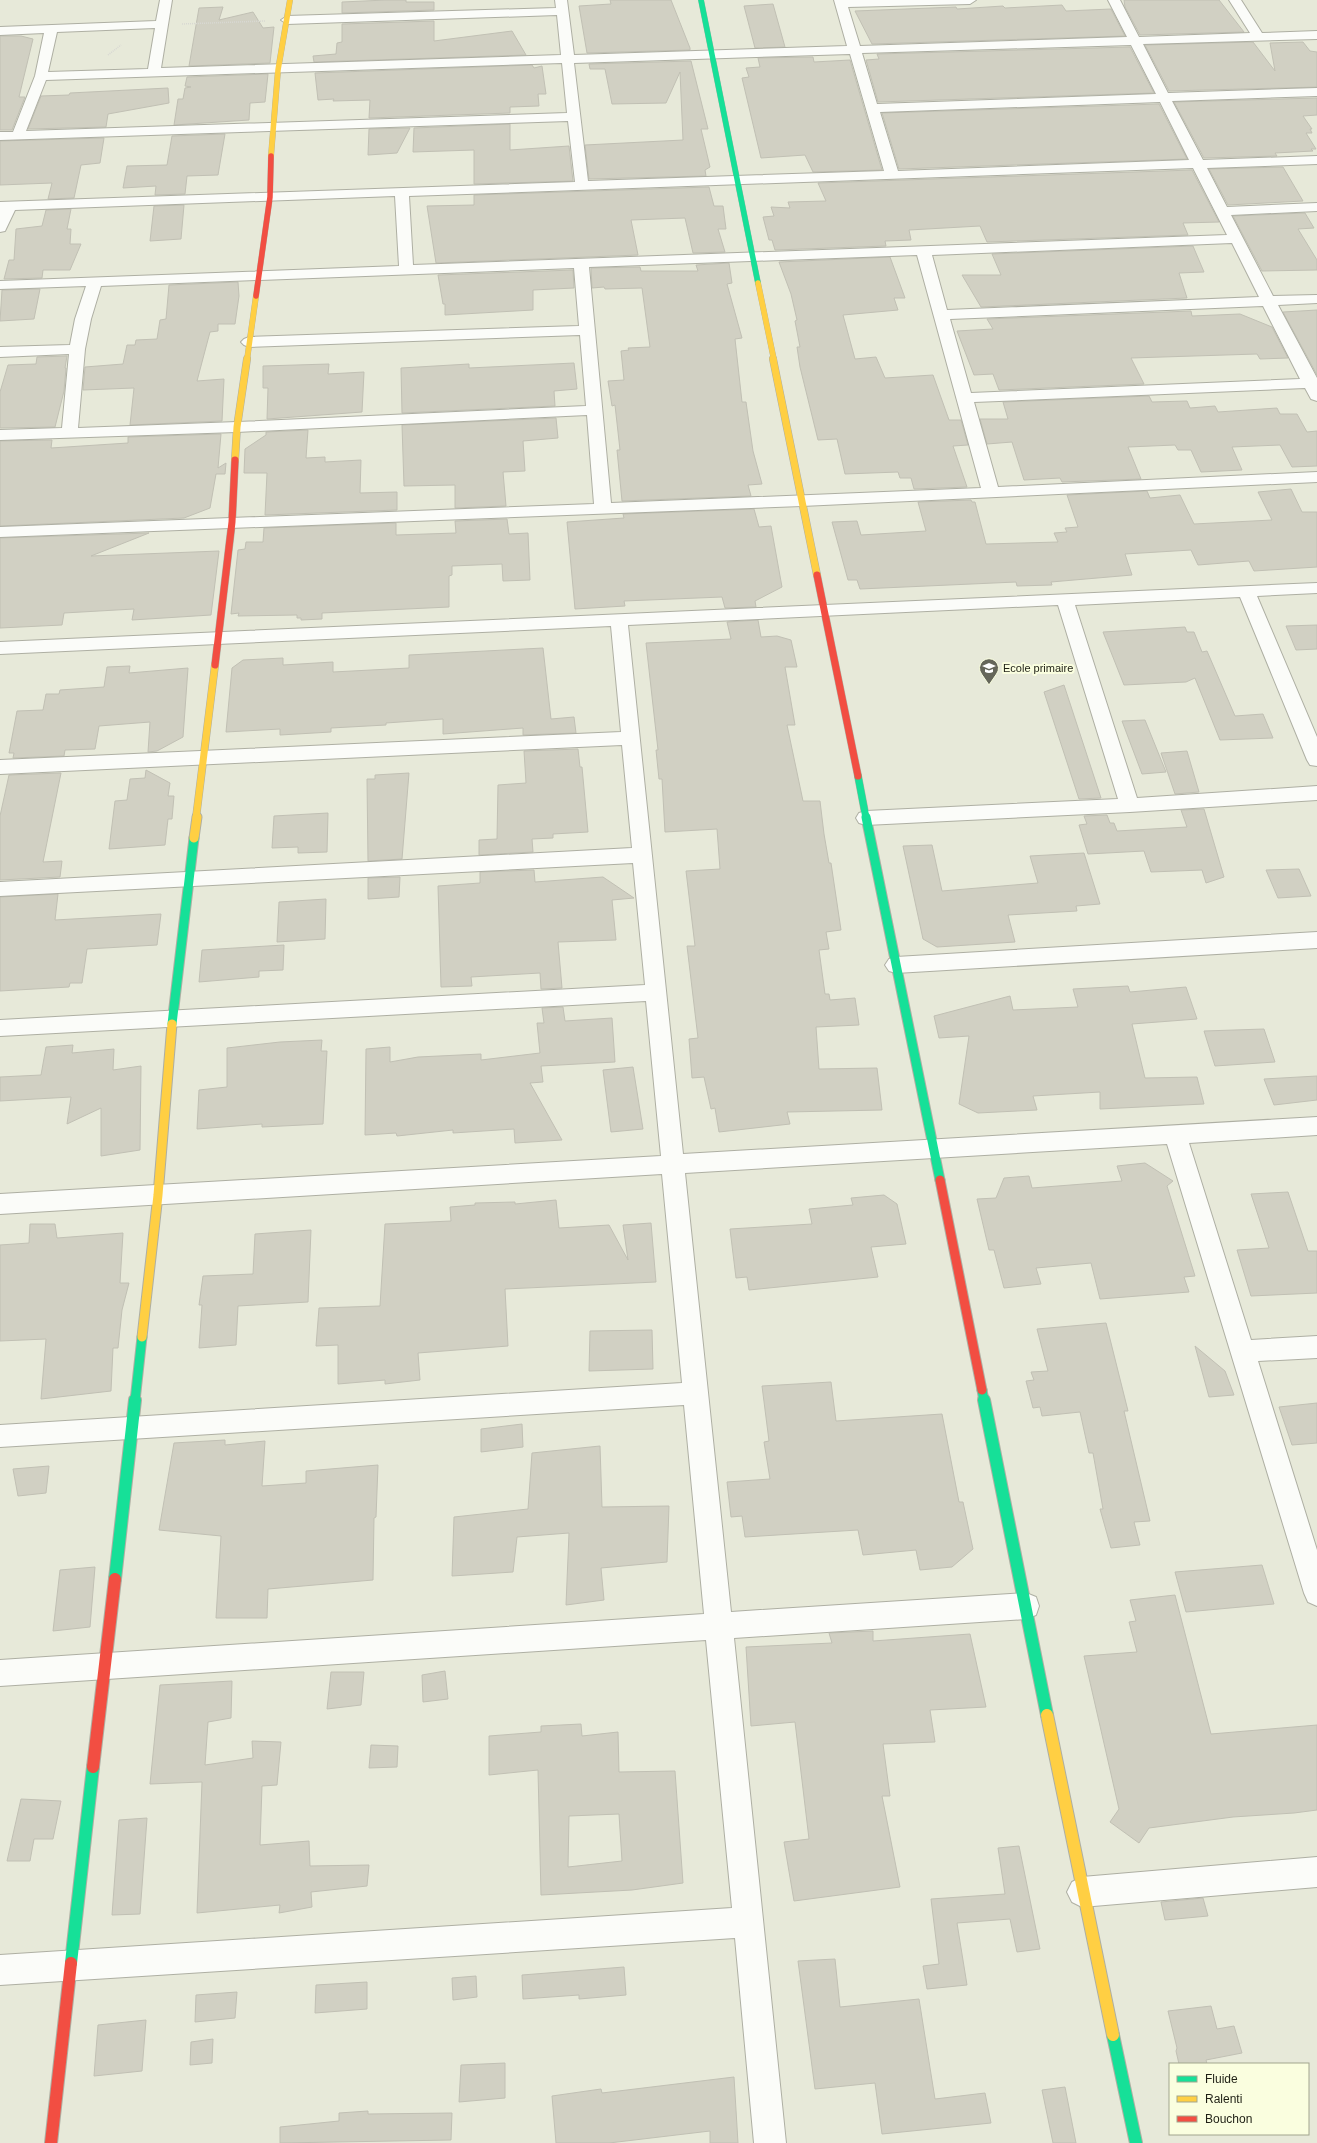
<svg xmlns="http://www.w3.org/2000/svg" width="1317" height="2143" font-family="Helvetica,sans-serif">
  <rect width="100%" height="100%" fill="#e7e9d9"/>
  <path fill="#d1d0c3" stroke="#c1c0b4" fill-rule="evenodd" d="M386 0H406V2H434V10L342 13V2Z
    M610 0H671L690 48V50L587 53 579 6 611 4Z
    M1124 0H1219L1244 32 1140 35 1125 7Z
    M773 4 785 47 755 48 744 6Z
    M1062 5 1066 11 1111 9 1125 36 872 44 855 11 956 7 957 9 1003 6 1005 8Z
    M223 7 219 20 253 12 263 28 274 27 270 63 189 66 199 8Z
    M434 21V41L512 31 526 55 314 62 313 56 336 54 337 43 342 42V24Z
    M0 36H21L33 39 19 97H25L12 130H0Z
    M1253 42 1275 71 1270 43 1303 42 1310 51 1317 52V87L1169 91 1145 45Z
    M1130 47 1154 93 878 102 866 60 879 59 877 54Z
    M813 57 814 62 850 60 882 170 813 172 805 155 761 158 742 78 749 77 746 68 760 67 758 58Z
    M691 61 708 129H701L710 167 705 170 706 176 589 179 585 145 683 140 680 72 666 103 612 104 605 69H590L589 64Z
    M532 65 534 68 542 66 546 94H538L539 106 510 107V113L369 118 370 100 333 101 334 99 318 100 315 73Z
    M268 74 265 102 250 103 249 120 174 125 178 99H183L185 88 191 87 185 86 187 77Z
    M168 88 169 103 108 114 106 127 28 129 41 96 69 95 70 93Z
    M1317 98V115L1303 116 1312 129H1310L1312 133H1306L1316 149H1311L1313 151 1275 153 1277 156 1204 158 1174 102Z
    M1159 104 1187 159 899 169 882 113Z
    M510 124V150L569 146 573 181 474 184V150L413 152 414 128Z
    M410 128 397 153 368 155 369 129Z
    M225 134 218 175 187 176 185 194 155 195 156 186 123 188 127 166 167 165 172 136Z
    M104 138 100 163 81 165 74 198 48 199 52 183 0 185V141Z
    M1283 167 1303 201 1228 205 1209 169Z
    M1192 170 1219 222 1183 223 1188 235 987 242 980 226 909 230 911 240 885 241 886 246 775 250 772 240H769L763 217 774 216 771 207 790 208 788 202 826 201 818 183Z
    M709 187 714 206H723L726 229H718L725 252 693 253 685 218 631 220 638 255 436 263 427 206 474 205V195Z
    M184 205 181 239 150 241 154 206Z
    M71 209 67 229H71L70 244H81L70 270H43L42 278 4 279 9 260H14L16 229 42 226 46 210Z
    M1305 213 1314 228 1298 229 1317 260V270L1262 271 1233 216Z
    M1193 246 1204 272 1179 273 1187 298 981 307 962 275H1001L992 254Z
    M890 257 905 298H894L898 310 843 315 855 359 876 357 885 378 933 375 949 420H961L968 445 953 446 967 487 914 489 911 478H900L898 472 845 474 837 439 818 440 800 367 797 347H800L795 321 797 320 791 294 779 262Z
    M729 263 732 283 727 284 742 338 735 339 742 402H746L753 451 762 484 748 485 751 496 622 501 617 450H620L615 405 612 406 608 381 624 380 621 351 629 350 628 348 650 347 642 288 605 289 604 287 592 288 591 268 640 267 641 271H698L696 265Z
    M573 270 574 288 533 290V310L445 315V304H443L438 275Z
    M238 282 239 296 235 324H218V331L210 332 197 381 224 379 222 421 130 425 134 388 83 390 85 367 123 364 127 345H135L136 340 157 339 160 320 166 319 169 285Z
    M40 289 34 319 0 321 2 290Z
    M1317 310V375L1283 312Z
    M1191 311 1192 316 1240 314 1272 327 1288 358 1260 359 1257 354 1131 358 1144 384 999 390 993 374 974 375 957 331 993 329 987 319Z
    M67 356 65 368H66L64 391 55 427 0 428V392L8 365 36 364 37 357Z
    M574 363 577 389 554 391 555 406 402 413 401 368 469 364V368Z
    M329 364 328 374 364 372 362 412 267 419 268 388H263V366Z
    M1149 396 1152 402 1187 401 1190 408 1215 406 1218 412 1277 408 1280 414H1297L1307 432 1317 431V466L1292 467 1280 445 1232 447 1242 470 1201 472 1191 450H1178L1175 445 1128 447 1141 479 1062 482 1060 478 1024 480 1012 442 987 444 980 419H1008L1003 402Z
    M556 418 558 438 523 441 525 471 503 472 506 506 455 508V485L404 486 402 425Z
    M308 430 306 458 325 457V462L361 460 360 493 397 492V510L265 515 267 473H244L245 449 266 435V432Z
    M221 434 218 468 226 463 225 474H216L210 508 184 518 0 526V441L52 440 51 448 128 443V437Z
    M1291 489 1302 512H1317V567L1254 571 1249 561 1198 565 1191 550 1125 554 1132 575 1051 582 1052 585 1017 586 1016 582 860 589 857 580H848L832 522 857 521 861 535 926 531 918 502 971 500 972 502H975L986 544 1058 542 1054 533 1067 532 1065 528 1078 527 1067 495 1147 491 1150 498 1180 495 1194 524 1272 520 1258 492Z
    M754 509 759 527 771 526 782 587 755 601 756 607 725 608 722 597 624 601 625 606 575 609 567 522 624 518 623 514Z
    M507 519 509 534 528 533 530 580 503 581 502 564 452 566V575L449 576V607L322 613V619L301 620V618H297V615L238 616 239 613 231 614 238 550 245 549 246 542H263L264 528 396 523V535L456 533 455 521Z
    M149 533 91 556 219 551 211 615 132 620 134 609 64 613 62 625 0 628V538Z
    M758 620 761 637 777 636 791 640 797 667H785L795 725H787L803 801H820L824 834 829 863H831L841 930 826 932 829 949 819 950 825 994H829L830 1000 855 998 859 1025 816 1027 819 1069 877 1068 882 1110 787 1112 790 1124 719 1132 715 1108 711 1109 704 1077 692 1078 689 1039 698 1038 687 946H695L686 871 720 869 717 829 665 832 662 779H659L656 750H658L646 643 731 639 727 622Z
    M1317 625V649L1296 650 1286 626Z
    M1185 627 1187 632H1194L1202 652 1207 651 1235 716 1263 714 1273 738 1220 740 1195 678 1186 682 1124 685 1103 632Z
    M543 648 551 719 574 717 576 733 523 735V728L443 734V719L386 723V725L331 728V732L280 735V729L226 732 232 668 243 660 283 658V665L333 662V672L409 668V655Z
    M130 666 129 673 188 668 183 737 157 751 148 752 150 722 99 726 95 749 65 750 64 756 13 758 14 753H9L17 711 43 710 46 694H59L60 690 104 687 107 667Z
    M1064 685 1101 798 1079 799 1044 692Z
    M1145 720 1166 772 1142 774 1122 721Z
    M578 749 580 767H582L588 832 553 834V838L532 839 533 852 479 855V840L497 839 498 785 526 783 524 751Z
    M1187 751 1199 792 1175 794 1161 753Z
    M146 770 170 783 168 796H174L172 819H168L165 845 109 849 115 801 127 800 130 779 145 778Z
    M61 773 43 862 62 861 60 877 0 880V816L9 775Z
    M409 773 402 859 368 861 367 779H375V775Z
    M1204 809 1224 877 1206 883 1202 870 1151 872 1144 851 1088 854 1079 825 1087 824 1084 816 1107 815 1110 823H1114L1117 831 1187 827 1181 810Z
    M328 813 327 852 298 853V847L272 848 274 816Z
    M932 845 942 891 1038 883 1030 856 1084 853 1100 904 1076 906 1077 911 1008 915 1015 942 937 947 923 939 903 846Z
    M1299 869 1311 896 1278 898 1266 870Z
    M534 870 535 882 603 877 634 898 612 900 616 940 558 942 562 988 541 989 540 973 471 977 472 986 441 987 438 886 480 883V872Z
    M400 877 399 897 368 899V878Z
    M58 894 55 920 161 914 157 945 87 949 82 983H70L69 987 0 991V897Z
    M326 899 325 939 277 942 279 902Z
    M284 945 283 970 259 971V977L199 982 202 950Z
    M1128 986 1130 992 1186 987 1197 1019 1132 1024 1145 1078 1197 1077 1204 1104 1100 1109V1092L1033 1096 1037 1110 978 1113 959 1104 969 1036 939 1038 934 1016 1010 996 1013 1010 1078 1007 1073 989Z
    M563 1007 565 1021 612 1018 615 1062 541 1066 543 1082 530 1083 562 1140 515 1143 514 1129 453 1133V1130L397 1136 396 1133 365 1135 366 1049 390 1047V1062L418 1057 481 1054V1060L540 1053 537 1023H544L542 1008Z
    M1264 1029 1275 1062 1215 1066 1204 1031Z
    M322 1040 321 1051H327L323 1124 262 1127V1124L197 1129 199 1090 227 1087V1048L280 1042Z
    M73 1045 72 1053 114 1049 113 1070 141 1066 140 1150 101 1156V1108L67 1124 71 1097 0 1101V1077L41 1075 46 1047Z
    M633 1067 643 1129 611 1132 603 1070Z
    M1317 1076V1100L1274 1105 1264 1079Z
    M1145 1163 1173 1181 1167 1186 1195 1276 1184 1277 1189 1292 1100 1299 1091 1263 1036 1268 1041 1284 1004 1288 994 1250H989L977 1199 996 1198 1004 1178 1029 1176 1032 1188 1122 1181 1117 1166Z
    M1288 1192 1308 1251H1317V1293L1251 1296 1237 1250 1269 1248 1251 1194Z
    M884 1195 897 1204 906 1244 871 1247 878 1277 749 1290 747 1277 736 1278 730 1229 812 1224 809 1209 853 1205 851 1198Z
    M556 1200 559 1228 609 1225 628 1260 623 1225 651 1223 656 1282 505 1289 508 1346 418 1353 420 1380 385 1384V1380L338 1384V1345L316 1346 319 1308 380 1306 385 1224 451 1221 450 1207 475 1205V1203L515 1202V1204Z
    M30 1224H55L57 1238 123 1233 120 1283H129L122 1310 118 1348H113L111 1391 41 1399 46 1339 0 1341V1245L29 1243Z
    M311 1230 308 1302 238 1306 236 1345 199 1348 202 1305H199L203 1276 253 1274 255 1234Z
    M1106 1323 1128 1411H1124L1150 1521 1134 1522 1140 1545 1111 1548 1100 1509H1103L1093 1453H1089L1080 1412 1042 1416 1040 1407 1033 1408 1026 1381 1034 1380 1031 1372 1048 1371 1037 1329Z
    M652 1330 653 1369 589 1371 590 1331Z
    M1195 1346 1225 1371 1234 1395 1209 1397Z
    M831 1382 836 1421 942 1414 959 1502H963L973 1549 952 1567 920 1570 916 1550 863 1555 858 1530 745 1537 742 1516 731 1517 727 1482 770 1479 764 1442 769 1441 762 1386Z
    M1317 1403V1443L1292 1445 1279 1407Z
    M522 1424 523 1447 481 1452V1429Z
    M225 1440V1445L265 1441 262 1486 306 1483V1471L378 1465 376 1517 374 1518 373 1580 268 1589 267 1618H216L221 1536 159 1530 174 1443Z
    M600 1446 602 1507 669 1506 667 1562 601 1568 604 1600 566 1605 569 1533 517 1537 513 1572 452 1576 454 1517 528 1509 532 1453Z
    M49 1466 46 1493 18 1496 13 1469Z
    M1262 1565 1274 1604 1186 1612 1175 1572Z
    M95 1567 90 1627 53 1631 60 1570Z
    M1175 1595 1211 1734 1317 1725V1810L1294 1813 1233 1817 1149 1828 1139 1843 1110 1822 1119 1809 1084 1656 1137 1652 1129 1622 1136 1621 1130 1600Z
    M873 1631V1641L970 1634 986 1707 930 1710 935 1742 883 1744 890 1796H882L900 1887 794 1901 784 1842 809 1839 795 1722 751 1726 746 1647 832 1643 829 1633Z
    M445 1671 448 1699 423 1702 422 1675Z
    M331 1672H364L361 1705 327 1709Z
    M232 1681 231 1718 208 1722 205 1765 253 1758 252 1741 281 1742 277 1785 262 1786 260 1845 309 1841 310 1866 369 1865 367 1886 311 1892 312 1907 279 1913 280 1905 197 1913 202 1782 150 1784 160 1685Z
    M581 1724 582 1736 618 1732 619 1772 675 1771 683 1883 632 1890 541 1895 538 1770 489 1775V1736L541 1732V1726ZM619 1814 622 1861 568 1867 569 1816Z
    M371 1745 398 1746 397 1767 369 1768Z
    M21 1799 61 1801 53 1839H34L30 1861H7Z
    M147 1818 140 1914 112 1915 119 1820Z
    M1019 1846 1040 1949 1017 1952 1010 1919 957 1923 967 1985 927 1989 923 1966 939 1964 931 1899 1005 1894 998 1848Z
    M1203 1898 1208 1916 1165 1920 1161 1902Z
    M835 1959 840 2007 919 1999 935 2099 985 2093 991 2123 882 2134 875 2083 815 2089 798 1961Z
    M624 1967 626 1995 579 1999V1995L523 1999 522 1975Z
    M476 1976 477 1997 453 2000 452 1978Z
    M367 1982V2009L315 2013 316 1985Z
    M237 1992 235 2018 195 2022 196 1995Z
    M1211 2006 1217 2029 1234 2026 1242 2053 1206 2060 1207 2064H1179L1176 2051 1177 2048 1168 2011Z
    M146 2020 142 2071 94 2076 98 2025Z
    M213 2039 212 2063 190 2065 191 2042Z
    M505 2063V2098L459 2102 461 2065Z
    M734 2077 738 2143H710V2131L609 2143H556L552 2096 601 2089 602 2093Z
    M1065 2087 1076 2143H1053L1042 2090Z
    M368 2111V2114L452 2113 451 2140 280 2143V2127L339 2121V2113Z"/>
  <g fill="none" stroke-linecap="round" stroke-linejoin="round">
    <defs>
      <path id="street" d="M160 0H172L161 68 561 55 557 15 287 24 281 20 287 16 556 8 555 0H567L574 55 847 46 834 0H976L970 4 848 7 860 46 1127 37 1108 0H1120L1139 37 1250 33 1229 0H1241L1262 33 1317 31V39L1143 44 1168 93 1317 88V96L1172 101 1203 160 1317 156V164L1207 168 1227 207 1317 203V211L1231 215 1273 296 1317 295V303L1278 305 1317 378V401L1311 399 1305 388 974 402 998 487 1317 472V482L802 506 0 537V527L594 504 587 415 237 432 0 440V430L62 428 69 354 0 357V347L70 345 75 319 86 286 0 289V281L399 266 395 196 15 210 5 231 0 232V202L575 182 568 121 0 140V132H13L35 76 44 33 0 35V27L156 21ZM155 28 148 69 48 72 57 32ZM1131 45 1156 94 877 104 862 53ZM850 54 884 171 588 181 574 63ZM562 63 567 113 26 131 46 80ZM1160 102 1189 160 898 171 880 112ZM1193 168 1227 235 413 265 409 196ZM1232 243 1259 297 947 310 932 255ZM917 255 981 488 611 503 589 267ZM574 268 579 326 249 337 244 339 241 342 244 345 249 347 580 335 586 406 237 422 78 428 85 349 91 319 101 286ZM1263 306 1300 379 971 393 950 319Z
        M1317 583V593L1257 596 1317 737V766L1310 765 1307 760 1240 597 1075 605 1137 798 1317 786V800L1130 812 866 825 859 823 856 818 859 813 866 811 1118 799 1058 605 628 625 683 1154 1317 1117V1135L1189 1143 1251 1340 1317 1336V1358L1258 1361 1317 1550V1606L1308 1602 1304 1593 1167 1144 685 1173 731 1612 1026 1593 1036 1597 1039 1606 1036 1615 1026 1619 734 1638 786 2143H754L735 1938 0 1985V1955L732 1908 706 1640 0 1686V1660L704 1614 684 1405 0 1447V1425L682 1383 662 1174 0 1214V1194L661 1156 646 1001 0 1036V1020L645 985 633 863 0 896V882L632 848 622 745 0 774V760L621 732 611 626 0 654V642Z
        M1317 932V948L896 973 889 971 885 965 889 959 896 957Z
        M1317 1857V1887L1082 1907 1072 1902 1067 1892 1072 1882 1082 1877Z"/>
      <path id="fast-far3" d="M701 0 758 283"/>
      <path id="fast-far2" d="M858 776 866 818"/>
      <path id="fast-far1" d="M866 817 940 1180
        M172 1024 194 838
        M982 1390 984 1401
        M135 1401 142 1337"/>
      <path id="fast" d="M984 1400 1047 1715
        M115 1579 135 1400
        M71 1963 93 1767
        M1113 2035 1136 2143"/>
      <path id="slow-far3" d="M271 156 278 70 290 0
        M758 283 774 360
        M247 360 256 296"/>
      <path id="slow-far2" d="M773 359 817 575
        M235 460 237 427 247 359
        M196 818 215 665"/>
      <path id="slow-far1" d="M194 838 197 817
        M142 1337 158 1195 172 1024"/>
      <path id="slow" d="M1047 1715 1113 2035"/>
      <path id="jam-far3" d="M256 296 270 197 271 156"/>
      <path id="jam-far2" d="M817 575 858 776
        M215 665 232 522 235 460"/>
      <path id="jam-far1" d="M940 1180 982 1390"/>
      <path id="jam" d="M93 1767 115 1579
        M51 2143 71 1963"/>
    </defs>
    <use href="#street" stroke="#aeafa3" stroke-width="2"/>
    <use href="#fast-far3" stroke="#aeafa3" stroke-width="6"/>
    <use href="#fast-far2" stroke="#aeafa3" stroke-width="8"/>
    <use href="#fast-far1" stroke="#aeafa3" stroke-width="11"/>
    <use href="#fast" stroke="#aeafa3" stroke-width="14"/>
    <use href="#slow-far3" stroke="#aeafa3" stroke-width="6"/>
    <use href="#slow-far2" stroke="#aeafa3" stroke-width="8"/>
    <use href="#slow-far1" stroke="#aeafa3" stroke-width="11"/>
    <use href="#slow" stroke="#aeafa3" stroke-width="14"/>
    <use href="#jam-far3" stroke="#aeafa3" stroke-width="6"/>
    <use href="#jam-far2" stroke="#aeafa3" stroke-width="8"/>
    <use href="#jam-far1" stroke="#aeafa3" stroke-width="11"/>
    <use href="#jam" stroke="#aeafa3" stroke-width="14"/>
    <path stroke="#d8d8d3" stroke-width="1.5" stroke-dasharray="1 1" stroke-linecap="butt" d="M182 24 265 21
      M108 55 121 45"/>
    <use href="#street" fill="#fbfcf9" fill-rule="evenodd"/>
    <use href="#fast-far3" stroke="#16e098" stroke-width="5.5"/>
    <use href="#fast-far2" stroke="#16e098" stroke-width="7"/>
    <use href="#fast-far1" stroke="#16e098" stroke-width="9"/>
    <use href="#fast" stroke="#16e098" stroke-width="12"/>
    <use href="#slow-far3" stroke="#ffcf43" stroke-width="5.5"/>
    <use href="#slow-far2" stroke="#ffcf43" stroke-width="7"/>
    <use href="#slow-far1" stroke="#ffcf43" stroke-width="9"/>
    <use href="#slow" stroke="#ffcf43" stroke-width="12"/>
    <use href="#jam-far3" stroke="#f24e42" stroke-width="5.5"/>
    <use href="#jam-far2" stroke="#f24e42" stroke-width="7"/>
    <use href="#jam-far1" stroke="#f24e42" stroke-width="9"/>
    <use href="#jam" stroke="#f24e42" stroke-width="12"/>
  </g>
  <defs>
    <symbol id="school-pin" viewBox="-11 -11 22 30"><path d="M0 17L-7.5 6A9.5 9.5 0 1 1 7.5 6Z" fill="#65665a" stroke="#fafedf"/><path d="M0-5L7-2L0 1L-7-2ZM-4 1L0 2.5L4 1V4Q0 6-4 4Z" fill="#fff"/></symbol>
  </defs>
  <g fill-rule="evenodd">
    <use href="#school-pin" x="978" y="657" width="22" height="30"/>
  </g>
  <g text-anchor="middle" stroke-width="4" stroke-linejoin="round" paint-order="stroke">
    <g font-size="11" fill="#1f2015" stroke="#fafedf" text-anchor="start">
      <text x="1003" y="672">Ecole primaire</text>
    </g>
  </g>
  <rect x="1169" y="2063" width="140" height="72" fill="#fafedf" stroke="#a2a58e"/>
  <rect x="1177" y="2076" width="20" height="6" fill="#16e098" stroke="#a2a58e"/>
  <text x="1205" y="2083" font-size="12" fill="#1f2015">Fluide</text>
  <rect x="1177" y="2096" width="20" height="6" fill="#ffcf43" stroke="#a2a58e"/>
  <text x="1205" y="2103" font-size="12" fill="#1f2015">Ralenti</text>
  <rect x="1177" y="2116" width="20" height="6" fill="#f24e42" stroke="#a2a58e"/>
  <text x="1205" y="2123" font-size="12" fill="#1f2015">Bouchon</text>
</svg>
